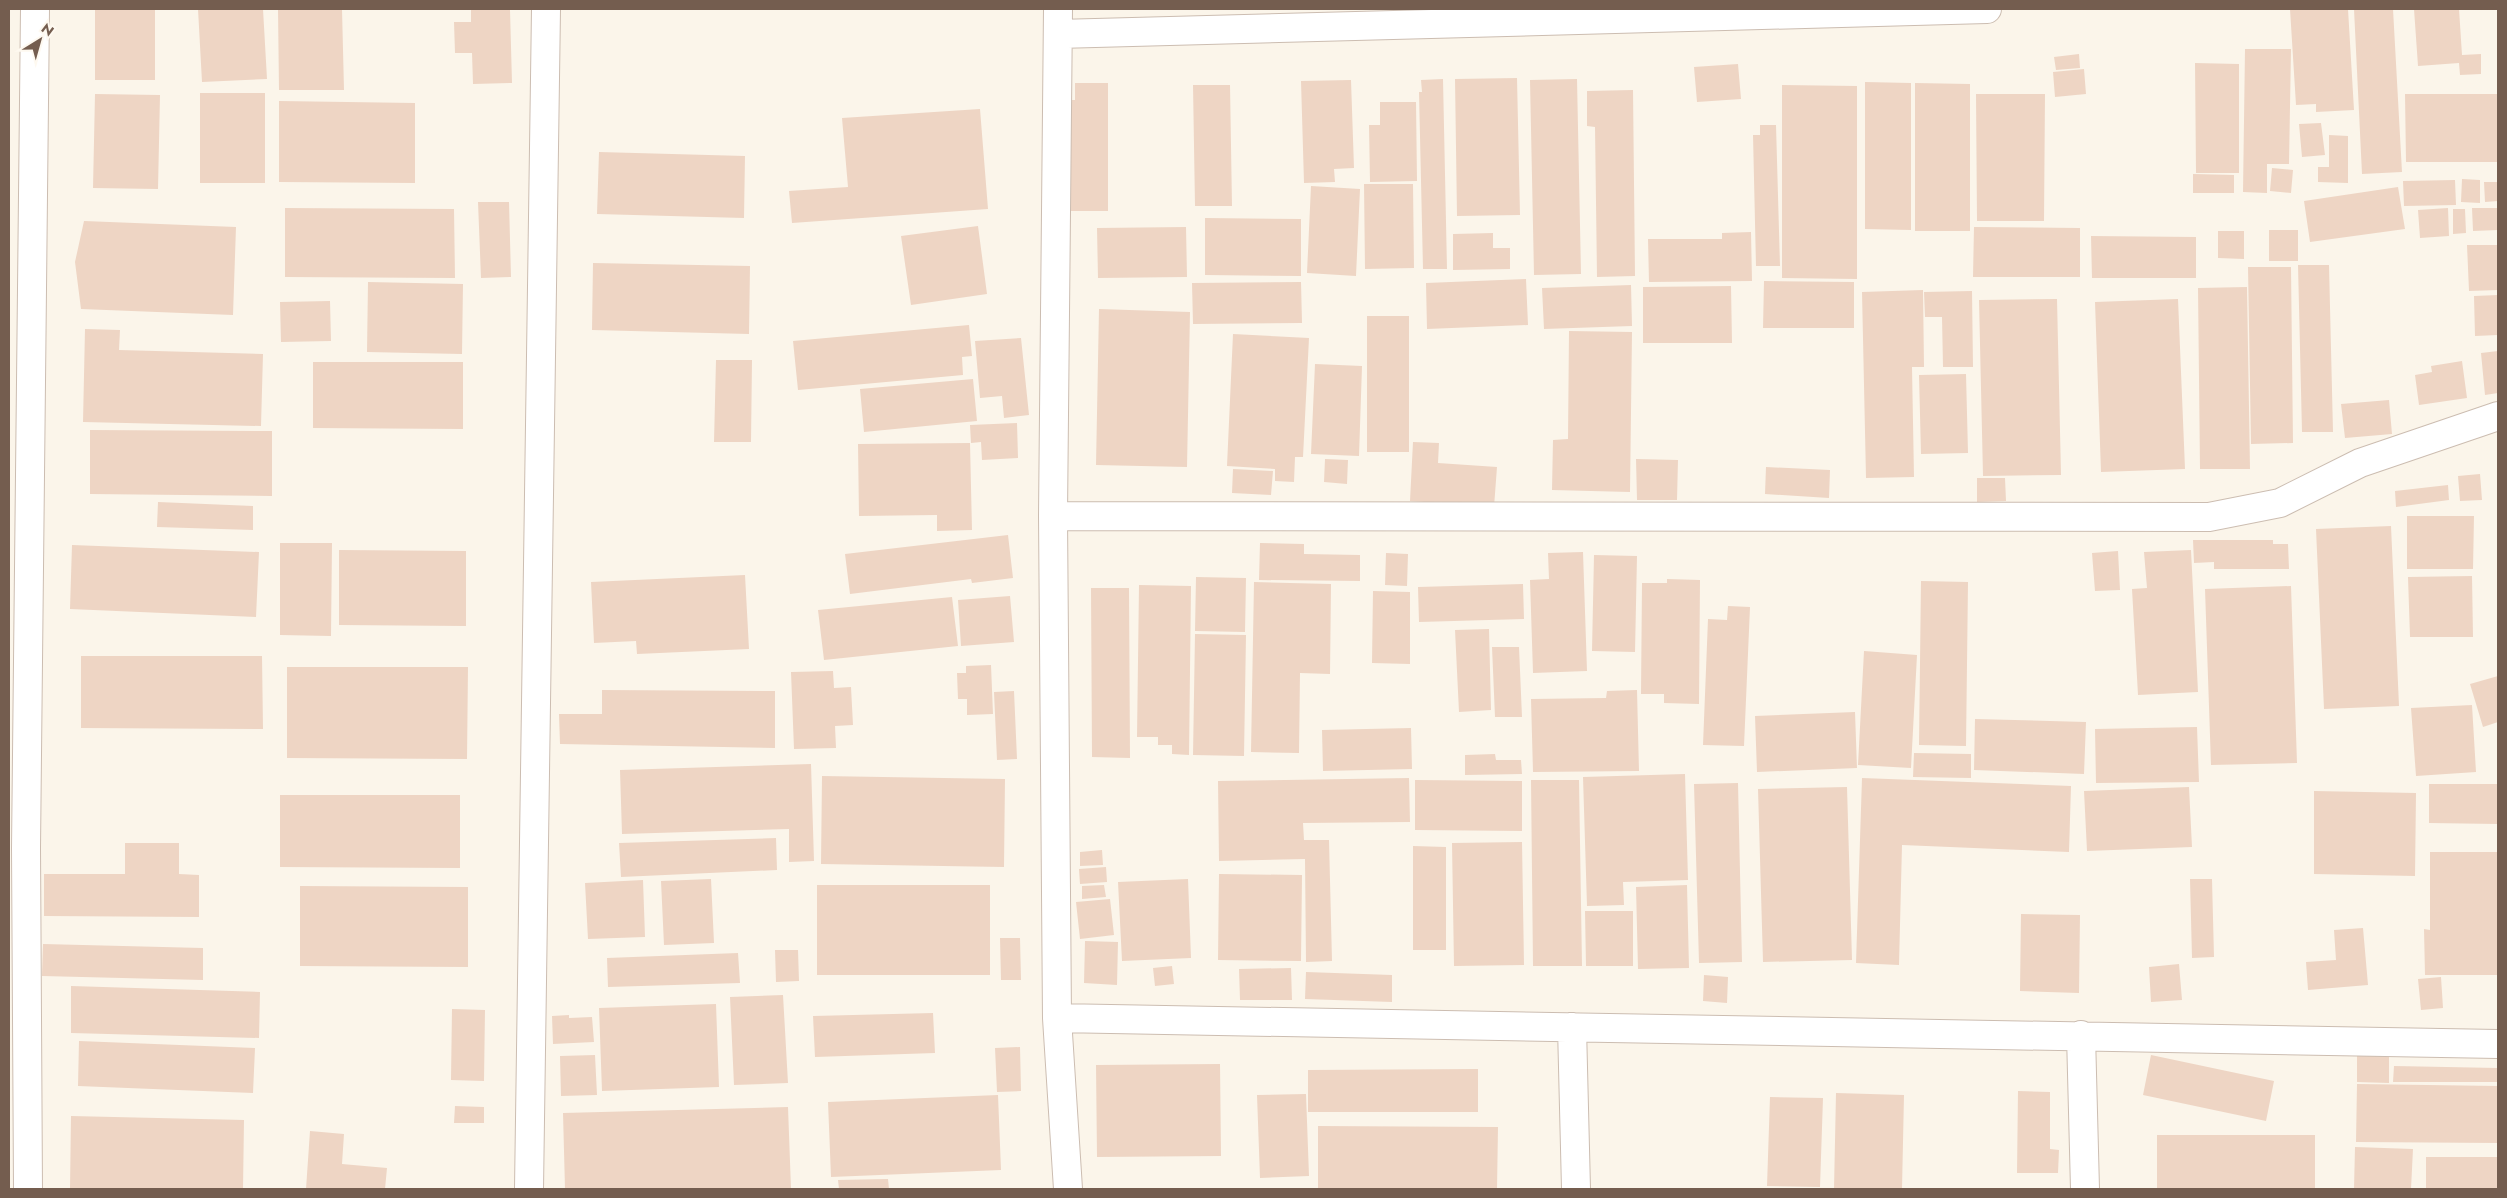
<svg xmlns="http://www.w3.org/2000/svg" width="2507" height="1198" font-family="Jost,sans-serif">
  <rect width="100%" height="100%" fill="#fbf5ea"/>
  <path fill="#eed5c4" d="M95 9H155V80H95Z
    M198 9H263L267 79 202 82Z
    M278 9H342L344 90H279Z
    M2290 9H2348L2354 110 2316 112V104L2296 105Z
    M2354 9H2393L2402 172 2362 174Z
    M2414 9H2459L2462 55 2481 54V74L2460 75 2459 63 2418 66Z
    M471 10H510L512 83 473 84 472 53H455L454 22H471Z
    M2245 49H2291L2289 164H2267V193L2243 192Z
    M2079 54 2080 68 2056 70 2054 57Z
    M2195 63 2239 64V173H2196Z
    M1738 64 1741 99 1697 102 1694 67Z
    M2084 69 2086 94 2055 97 2053 72Z
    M1517 78 1520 215 1457 216 1455 79Z
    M1443 79 1447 269H1423L1419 92H1422L1421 80Z
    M1577 79 1581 274 1534 275 1530 80Z
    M1351 80 1354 168 1334 169 1335 182 1304 183 1301 81Z
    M1865 82 1911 83V230L1865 229Z
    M1075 83H1108V211H1064V100H1075Z
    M1915 83 1970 84V231H1915Z
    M1193 85H1230L1232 206H1195Z
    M1782 85 1857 86V279L1782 278Z
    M1633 90 1635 276 1597 277 1595 127 1587 126V91Z
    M200 93H265V183H200Z
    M95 94 160 95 158 189 93 188Z
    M1976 94H2045L2044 221H1977Z
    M2405 94H2497L2498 162H2406Z
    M279 101 415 103V183L279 182Z
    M1380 102H1416L1417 181 1370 182 1369 125H1380Z
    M980 109 988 209 792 223 789 191 848 187 842 118Z
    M2321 123 2325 155 2302 157 2299 124Z
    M1760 125H1776L1780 266H1756L1753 135H1760Z
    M2329 135 2348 136V183L2318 182V167H2329Z
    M599 152 745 156 744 218 597 214Z
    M2272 168 2293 170 2291 193 2270 191Z
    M2193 174 2234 175V193H2193Z
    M2462 179 2480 180V203L2461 202Z
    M2455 180 2456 205 2404 206 2403 181Z
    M2484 182H2498V201L2485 202Z
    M1364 184H1413L1414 268 1365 269Z
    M1311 186 1360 189 1356 276 1307 273Z
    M2398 187 2405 229 2310 242 2304 201Z
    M478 202H509L511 277 481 278Z
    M285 208 454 209 455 278 285 277Z
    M2448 208 2449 236 2420 238 2418 210Z
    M2472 208H2498V230L2473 231Z
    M2453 209H2465L2466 233 2453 234Z
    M1205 218 1301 219V276L1205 275Z
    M84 221 236 227 233 315 81 309 75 262Z
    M978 226 987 294 911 305 901 236Z
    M1186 227 1187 277 1098 278 1097 228Z
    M1974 227 2080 228V277H1973Z
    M2269 230H2298V261H2269Z
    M2218 231H2244V259L2218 258Z
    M1751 232 1752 281 1649 282 1648 239H1722V233Z
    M1493 233V248H1510V269L1453 270V234Z
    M2091 236 2196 237V278H2092Z
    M2467 245H2498V290L2469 291Z
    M593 263 750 266 749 334 592 330Z
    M2298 265H2329L2333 432H2302Z
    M2248 267H2291L2293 443 2251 444Z
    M1526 279 1528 325 1427 329 1426 283Z
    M1764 281 1854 282V328H1763Z
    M368 282 463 284 462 354 367 352Z
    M1301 282 1302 323 1193 324 1192 283Z
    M1631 285 1632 326 1544 329 1542 288Z
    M1731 286 1732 343H1643V287Z
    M2247 287 2250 469H2200L2198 288Z
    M1923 290 1924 367H1912L1914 477 1866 478 1862 292Z
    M1972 291 1973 367H1943L1942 317H1925L1924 292Z
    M2498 295V335L2475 336 2474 296Z
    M2057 299 2061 475 1983 476 1979 300Z
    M2178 299 2185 469 2101 472 2095 302Z
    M330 301 331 341 281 342 280 302Z
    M1099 309 1190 312 1187 467 1096 465Z
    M1367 316H1409V452H1367Z
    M969 325 972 356 962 357 963 375 798 390 793 341Z
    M85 329 120 330 119 350 263 354 261 426 83 422Z
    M1569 331 1632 332 1630 492 1552 490 1553 440 1568 439Z
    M1233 334 1309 338 1303 457H1295L1294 482 1275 481V469L1227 466Z
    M1021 338 1029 415 1004 418 1002 396 980 398 975 341Z
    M2498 351V393L2485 395 2481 353Z
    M716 360H752L751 442H714Z
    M2462 361 2467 398 2419 405 2415 375 2432 372 2431 366Z
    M313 362H463V429L313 428Z
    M1315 364 1362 366 1359 456 1311 454Z
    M1966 374 1968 453 1921 454 1919 375Z
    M973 379 977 421 864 432 860 389Z
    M2389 400 2392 434 2345 438 2341 404Z
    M1017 423 1018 458 982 460 981 442 971 443 970 425Z
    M90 430 272 431V496L90 494Z
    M1413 442 1439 443 1438 463 1497 467 1494 507 1410 501Z
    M970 443 972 530 937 531V515L859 516 858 444Z
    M1325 459 1348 460 1347 484 1324 482Z
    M1636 459 1678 460 1677 500H1637Z
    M1766 467 1830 470 1829 498 1765 494Z
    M1233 469 1273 471 1271 495 1232 493Z
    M2480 474 2482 500 2460 501 2458 476Z
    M1977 478H2005L2006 501 1977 502Z
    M2448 485 2449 500 2396 507 2395 491Z
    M158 502 253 506V530L157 527Z
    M2407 516H2474L2473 569H2407Z
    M2391 526 2399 706 2324 709 2316 529Z
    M1008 535 1013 578 972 583 971 579 850 594 845 554Z
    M2193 540H2273V544H2288L2289 569H2214V562L2194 563Z
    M280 543H332L331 636 280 635Z
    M1260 543 1304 544V554L1360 555V581L1259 580Z
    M72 545 259 552 256 617 70 609Z
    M339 550 466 551V626L339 625Z
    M2191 550 2198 692 2138 695 2132 589 2147 588 2144 552Z
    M2118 551 2120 590 2095 591 2092 553Z
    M1583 552 1587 671 1533 673 1530 580 1549 579 1548 553Z
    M1386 553 1408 554 1407 586 1385 585Z
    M1594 555 1637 556 1635 652 1592 651Z
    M745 575 749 649 637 654 636 641 594 643 591 582Z
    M2472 576 2473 637H2410L2408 577Z
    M1196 577 1246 578 1245 632 1195 631Z
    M1667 579 1700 580 1699 704 1664 703V694H1641L1642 583H1667Z
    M1921 581 1968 582 1966 746 1919 745Z
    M1254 582 1331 584 1330 674 1300 673 1299 753 1251 752Z
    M1523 584 1524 619 1419 622 1418 587Z
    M1139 585 1191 586 1189 755 1172 754V745H1158V737H1137Z
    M2291 586 2297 763 2211 765 2205 589Z
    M1091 588H1129L1130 758 1092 757Z
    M1373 591 1410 592V664L1372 663Z
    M1010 596 1014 642 961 646 958 600Z
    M952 597 958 646 824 660 818 610Z
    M1728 606 1750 607 1744 746 1703 745 1708 619 1727 620Z
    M1489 629 1491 710 1459 712 1455 630Z
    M1195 634 1246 635 1244 756 1193 755Z
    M1492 647H1519L1522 717H1495Z
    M1864 651 1917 655 1911 768 1858 765Z
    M81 656H262L263 729 81 728Z
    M991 665 993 714 967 715V699H958L957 673H966V666Z
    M287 667H468L467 759 287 758Z
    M833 671 834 688 851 687 853 725 835 726 836 748 794 749 791 672Z
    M2498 676V722L2483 727 2470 684Z
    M602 690 775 691V748L560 744 559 714H602Z
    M1637 690 1639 771 1533 772 1531 699 1606 698 1607 691Z
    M1014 691 1017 759 997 760 994 692Z
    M2472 705 2476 772 2416 776 2411 708Z
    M1855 712 1857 768 1757 772 1755 716Z
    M1975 719 2086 722 2084 774 1974 770Z
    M2197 727 2199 782 2096 783 2095 729Z
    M1411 728 1412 769 1323 771 1322 730Z
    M1914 753 1971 754V778L1913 777Z
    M1495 754 1496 760H1521L1522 774 1465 775V755Z
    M811 764 814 861 789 862V829L622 834 620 770Z
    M1685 774 1688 880 1623 882 1624 905 1587 906 1583 777Z
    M822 776 1005 779 1004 867 821 864Z
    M1409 778 1410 822 1303 823 1304 840H1329L1332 961 1306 962 1305 859 1219 861 1218 781Z
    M1862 778 2071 786 2069 852 1902 845 1899 965 1856 963Z
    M1415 780 1522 781V831L1415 830Z
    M1531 780H1579L1582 966H1533Z
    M1738 783 1742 962 1699 963 1694 784Z
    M2429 784H2498V824L2429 823Z
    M1847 787 1852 960 1763 962 1758 789Z
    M2189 787 2192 847 2087 851 2084 791Z
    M2314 791 2416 793 2415 876 2314 874Z
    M280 795H460V868L280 867Z
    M776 838 777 870 621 877 619 843Z
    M1522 842 1524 965 1454 966 1452 843Z
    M125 843H179V874L199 875V917L44 916V874H125Z
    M1413 846 1446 847V950H1413Z
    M1102 850 1103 865 1080 866V852Z
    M2430 852H2498V975H2425L2424 929 2430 930Z
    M1106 867 1107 882 1080 884 1079 869Z
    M1219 874 1302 875 1301 961 1218 960Z
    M711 879 714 943 664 945 661 881Z
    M1188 879 1191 958 1122 961 1118 882Z
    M2190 879H2212L2214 957 2192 958Z
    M643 880 645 937 588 939 585 883Z
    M817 885H990V975H817Z
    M1104 885 1106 897 1082 899V886Z
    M1687 885 1689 968 1638 969 1636 887Z
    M300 886 468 887V967L300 966Z
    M1110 899 1114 935 1080 939 1076 902Z
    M1585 911H1633V966H1586Z
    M2021 914 2080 915 2079 993 2020 991Z
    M2363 928 2368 985 2308 990 2306 962 2336 960 2334 930Z
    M1000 938H1020L1021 980H1001Z
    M1085 941 1118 942 1117 985 1084 983Z
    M43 944 203 948V980L42 976Z
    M775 950H798L799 981 776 982Z
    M738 953 740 983 608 987 607 958Z
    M2179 964 2182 1000 2151 1002 2149 967Z
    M1172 966 1174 984 1155 986 1153 968Z
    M1291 968 1292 1000H1240L1239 969Z
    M1306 972 1392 975V1002L1305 999Z
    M1704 975 1728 977 1727 1003 1703 1001Z
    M2441 977 2443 1008 2421 1010 2418 979Z
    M71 986 260 992 259 1038 71 1033Z
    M783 995 788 1083 734 1085 730 997Z
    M716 1004 719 1087 602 1091 599 1008Z
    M452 1009 485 1010 484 1081 451 1080Z
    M933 1013 935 1053 815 1057 813 1016Z
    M569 1015V1018L592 1017 594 1042 553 1044 552 1016Z
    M79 1041 255 1048 253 1093 78 1086Z
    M1020 1047 1021 1091 997 1092 995 1048Z
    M595 1055 597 1095 561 1096 560 1056Z
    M2151 1055 2274 1081 2266 1121 2143 1095Z
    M2357 1056H2389V1083L2357 1082Z
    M1220 1064 1221 1156 1097 1157 1096 1065Z
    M2394 1066 2498 1068V1082H2393Z
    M1478 1069V1112H1308V1070Z
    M2357 1084 2498 1086V1143L2356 1142Z
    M2018 1091 2050 1092V1149L2059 1150 2058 1173H2017Z
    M1836 1093 1904 1095 1902 1189H1834Z
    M1306 1094 1309 1176 1260 1178 1257 1095Z
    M998 1095 1001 1170 831 1177 828 1102Z
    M1770 1097 1823 1098 1820 1187 1767 1186Z
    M455 1106 484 1107V1123H454Z
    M788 1107 791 1189H565L563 1113Z
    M71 1116 244 1120 243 1189H70Z
    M1318 1126 1498 1127 1497 1189H1318Z
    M310 1131 344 1134 342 1164 387 1168 385 1189H306Z
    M2157 1135H2315V1189H2157Z
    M2355 1147 2413 1149 2411 1189H2354Z
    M2426 1157H2498V1189H2426Z
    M888 1179 889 1189H839L838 1180Z"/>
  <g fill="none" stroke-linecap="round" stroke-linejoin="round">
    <defs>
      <path id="street" d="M1058 9 1053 516 1057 1018 1068 1189
        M1058 34 1987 9
        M1053 516 2209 517 2280 503 2360 463 2498 416
        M1057 1018 2498 1044
        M1572 1027 1576 1189
        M2081 1035 2085 1189
        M28 1189 26 848 35 9
        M529 1189 546 9"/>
    </defs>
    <use href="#street" stroke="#ccbdb1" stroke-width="30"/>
    <use href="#street" stroke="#fff" stroke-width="28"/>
  </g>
  <rect width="2507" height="1198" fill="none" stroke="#745d4f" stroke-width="20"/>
  <g transform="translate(40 40) rotate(37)" stroke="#fef9f0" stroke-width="4" paint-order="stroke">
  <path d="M0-4L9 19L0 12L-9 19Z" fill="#745d4f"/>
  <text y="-8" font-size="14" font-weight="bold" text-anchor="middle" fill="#745d4f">N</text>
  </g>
</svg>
